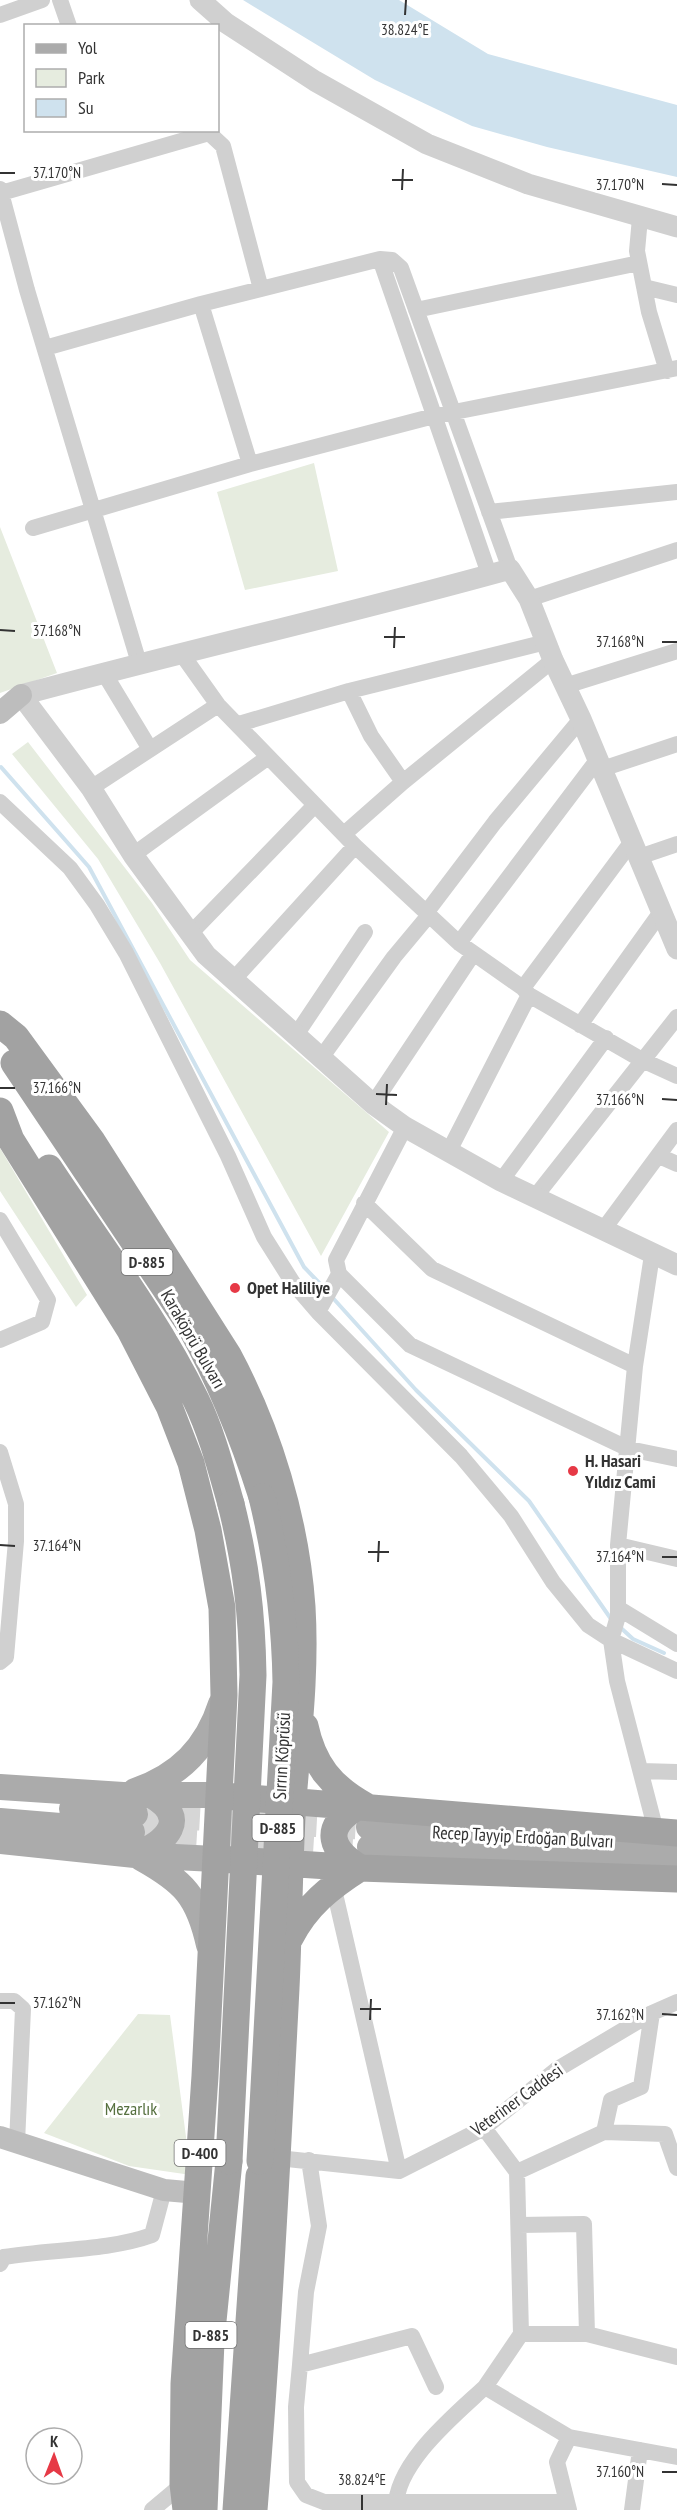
<svg xmlns="http://www.w3.org/2000/svg" width="677" height="2510" font-family="'PT Sans Narrow',sans-serif">
  <rect width="100%" height="100%" fill="#fff"/>
  <path fill="#e6ecdf" d="M314 463 338 571 245 590 217 492Z
    M0 527 57 673 0 693Z
    M28 742 152 903 190 960 389 1132 321 1256 160 963 98 859 12 754Z
    M0 1148 87 1295 76 1307 0 1191Z
    M138 2014 170 2015 191 2175 129 2166 44 2133Z"/>
  <path fill="#cfe2ee" d="M243 0H399L488 54 677 105V177L547 147 472 126 375 80Z"/>
  <g fill="none" stroke-linecap="round" stroke-linejoin="round">
    <path stroke="#cfe2ee" stroke-width="4" d="M1 767 89 867 304 1267 325 1289
      M332 1297 416 1390 529 1501 611 1619
      M621 1628 633 1639 664 1653"/>
    <path stroke="#d6d6d6" stroke-width="26" stroke-dasharray="26 13" stroke-linecap="butt" d="M135 1814 369 1827
      M132 1832 370 1847"/>
    <path stroke="#d0d0d0" stroke-width="16" d="M60 0 69 26
      M0 15 42 0
      M0 189 27 290 139 663
      M1 193 209 133 223 146 261 289
      M640 218 637 251 649 312 667 371
      M380 259 489 574
      M644 287 677 295
      M201 304 250 464
      M416 310 639 263
      M45 348 201 304 380 259 392 260 401 268 510 569
      M489 512 677 492
      M33 528 250 464 434 416 677 368
      M529 599 677 550
      M181 653 218 705 355 846 459 943 523 988 529 995 642 1060 677 1076
      M104 673 150 749
      M565 686 677 651
      M349 691 371 736 403 782
      M239 724 349 691 546 642
      M602 769 677 744
      M91 788 218 705
      M0 802 70 868 97 905 126 953 228 1156 264 1237 293 1283 318 1312 461 1456 511 1516 553 1582 588 1625 611 1640 677 1671
      M344 834 403 782 553 660
      M133 855 267 758
      M639 857 677 844
      M426 913 495 822 581 719
      M189 935 315 805
      M459 943 598 759
      M234 979 355 846
      M523 988 633 840
      M580 1025 661 912
      M296 1035 365 932
      M321 1058 394 957 429 915
      M373 1104 473 954
      M405 1127 336 1260 339 1274 410 1345 629 1449 677 1459
      M449 1151 529 995
      M659 1156 677 1164
      M501 1181 606 1038
      M535 1197 677 1017
      M364 1203 432 1269 635 1366
      M0 1220 48 1300 42 1322 0 1340
      M603 1230 677 1130
      M652 1255 635 1366 618 1545V1616L611 1640 617 1681 656 1831
      M318 1312 339 1274
      M0 1452 16 1504V1541L6 1657 0 1662
      M618 1545 677 1559
      M618 1608 677 1644
      M641 1771 677 1772
      M333 1885 399 2171
      M0 2001H14L23 2009 17 2143
      M484 2128 517 2172 521 2334 485 2387 569 2437 677 2457
      M604 2132 611 2100 641 2087 652 2013
      M278 2158 399 2171 484 2128 556 2070 652 2013 677 2002
      M309 2160 319 2226 306 2292 300 2365 296 2407 297 2482 306 2495 324 2502H567
      M517 2172 604 2132 665 2134 677 2168
      M519 2225 584 2224 587 2334
      M0 2264 4 2257C51 2249 108 2251 152 2235L164 2190
      M521 2334H587L677 2357
      M300 2365 412 2336 436 2387
      M152 2510 183 2484
      M396 2510C393 2465 455 2415 485 2387
      M569 2510 557 2462 569 2437
      M632 2510 640 2450"/>
    <path stroke="#d0d0d0" stroke-width="21" d="M200 0 226 23 315 81 427 144 528 184 677 227
      M677 949 581 719 553 660 529 599 510 569C348 614 184 651 21 695L91 788 133 855 206 955 373 1104 405 1127 501 1181 677 1265"/>
    <path stroke="#bdbdbd" stroke-width="22" d="M0 713 21 695
      M0 2137 164 2190 198 2193"/>
    <path stroke="#ababab" stroke-width="26" d="M0 1787 123 1795H218
      M135 1791C179 1776 207 1748 221 1704
      M72 1809 135 1814
      M0 1821 132 1832
      M369 1827 677 1846
      M0 1841 135 1855 215 1859
      M370 1847 677 1866
      M135 1855C167 1842 191 1818 151 1795
      M141 1858C184 1882 198 1896 209 1945"/>
    <path stroke="#a2a2a2" stroke-width="27" d="M0 1024 16 1037 92 1141 228 1355C269 1431 296 1521 302 1607 306 1672 298 1736 293 1800 289 1863 289 1926 286 1988 277 2162 268 2336 254 2510
      M14 1063 189 1324C220 1380 243 1437 262 1497
      M0 1111 11 1140 130 1330 169 1406 191 1463 208 1530 222 1608 224 1695 205 2076 184 2384 183 2484 186 2510
      M49 1168C99 1244 156 1318 196 1400 212 1433 221 1469 231 1504
      M305 1726C313 1764 331 1787 366 1806
      M225 1796 677 1833
      M355 1808C322 1829 331 1850 360 1868
      M220 1859 360 1868 677 1879
      M290 1938C306 1906 330 1887 360 1868
      M204 2510 211 2341 229 2161
      M236 2510 259 2176"/>
    <path stroke="#a2a2a2" stroke-width="27" d="M229 2161 253 1675C252 1613 246 1564 231 1504
      M260 2161 286 1682C285 1618 277 1559 262 1497"/>
  </g>
  <path fill="none" stroke="#333" stroke-width="2" d="M405 15 406 0M0 173H15M392 180H413M662 184 677 185M402 190 403 169M0 630 15 631M384 637H405M662 642H677M394 648 395 627M0 1088H15M376 1094 397 1095M662 1099 677 1100M386 1105 387 1084M0 1545 15 1546M368 1552H389M662 1557H677M378 1562 379 1541M0 2003H15M360 2009H381M662 2014 677 2015M370 2020 371 1999M662 2472H677M362 2510V2495"/>
  <g fill="#e63946" stroke="#fff" stroke-width="2">
    <circle cx="235" cy="1288" r="6"/>
    <circle cx="573" cy="1471" r="6"/>
  </g>
  <g text-anchor="middle" stroke-width="6" stroke-linejoin="round" paint-order="stroke">
    <g fill="#fff" stroke="#707070" stroke-width="1.5">
      <rect x="121.5" y="1249" width="51" height="26" rx="4.5"/>
      <rect x="252.5" y="1815" width="51" height="26" rx="4.5"/>
      <rect x="174.5" y="2140" width="51" height="26" rx="4.5"/>
      <rect x="185.5" y="2322" width="51" height="26" rx="4.5"/>
    </g>
    <g font-size="16" font-weight="bold" fill="#333">
      <text x="147" y="1268">D-885</text>
      <text x="278" y="1834">D-885</text>
      <text x="200" y="2159">D-400</text>
      <text x="211" y="2341">D-885</text>
    </g>
    <g font-size="18" font-weight="bold" fill="#333" stroke="#fff" text-anchor="start">
      <text x="247" y="1294">Opet Haliliye</text>
      <text x="585" y="1467">H. Hasari<tspan x="585" dy="21">Yıldız Cami</tspan></text>
    </g>
    <g font-size="18" fill="#333" stroke="#fff">
      <text transform="translate(193 1339) rotate(60)" y="6">Karaköprü Bulvarı</text>
      <text transform="translate(282 1756) rotate(-87)" y="6">Sırrın Köprüsü</text>
      <text transform="translate(523 1837) rotate(3)" y="6">Recep Tayyip Erdoğan Bulvarı</text>
      <text transform="translate(517 2100) rotate(-36)" y="6">Veteriner Caddesi</text>
    </g>
    <g font-size="18" fill="#56703f" stroke="#fff">
      <text x="131" y="2115">Mezarlık</text>
    </g>
  </g>
  <g font-size="15" text-anchor="middle" fill="#333" stroke="#fff" stroke-width="6" stroke-linejoin="round" paint-order="stroke">
    <text x="405" y="35">38.824°E</text>
    <text x="57" y="178">37.170°N</text>
    <text x="620" y="190">37.170°N</text>
    <text x="57" y="636">37.168°N</text>
    <text x="620" y="647">37.168°N</text>
    <text x="57" y="1093">37.166°N</text>
    <text x="620" y="1105">37.166°N</text>
    <text x="57" y="1551">37.164°N</text>
    <text x="620" y="1562">37.164°N</text>
    <text x="57" y="2008">37.162°N</text>
    <text x="620" y="2020">37.162°N</text>
    <text x="620" y="2477">37.160°N</text>
    <text x="362" y="2485">38.824°E</text>
  </g>
  <rect x="24" y="24" width="195" height="108" fill="#ffffff" stroke="#adadad" stroke-width="1.5"/>
  <rect x="36" y="44" width="30" height="9" fill="#ababab" stroke="#adadad" stroke-width="1.5"/>
  <text x="78" y="54" font-size="18" fill="#333333">Yol</text>
  <rect x="36" y="69" width="30" height="18" fill="#e6ecdf" stroke="#adadad" stroke-width="1.5"/>
  <text x="78" y="84" font-size="18" fill="#333333">Park</text>
  <rect x="36" y="99" width="30" height="18" fill="#cfe2ee" stroke="#adadad" stroke-width="1.5"/>
  <text x="78" y="114" font-size="18" fill="#333333">Su</text>
  <g transform="translate(54 2456) rotate(1)"><circle r="28" fill="#ffffff" stroke="#adadad" stroke-width="1.5"/>
  <path d="M0-4.5L10 22L0 15L-10 22Z" fill="#e63946"/>
  <text y="-9" font-size="16" font-weight="bold" text-anchor="middle" fill="#333333">K</text>
  </g>
</svg>
